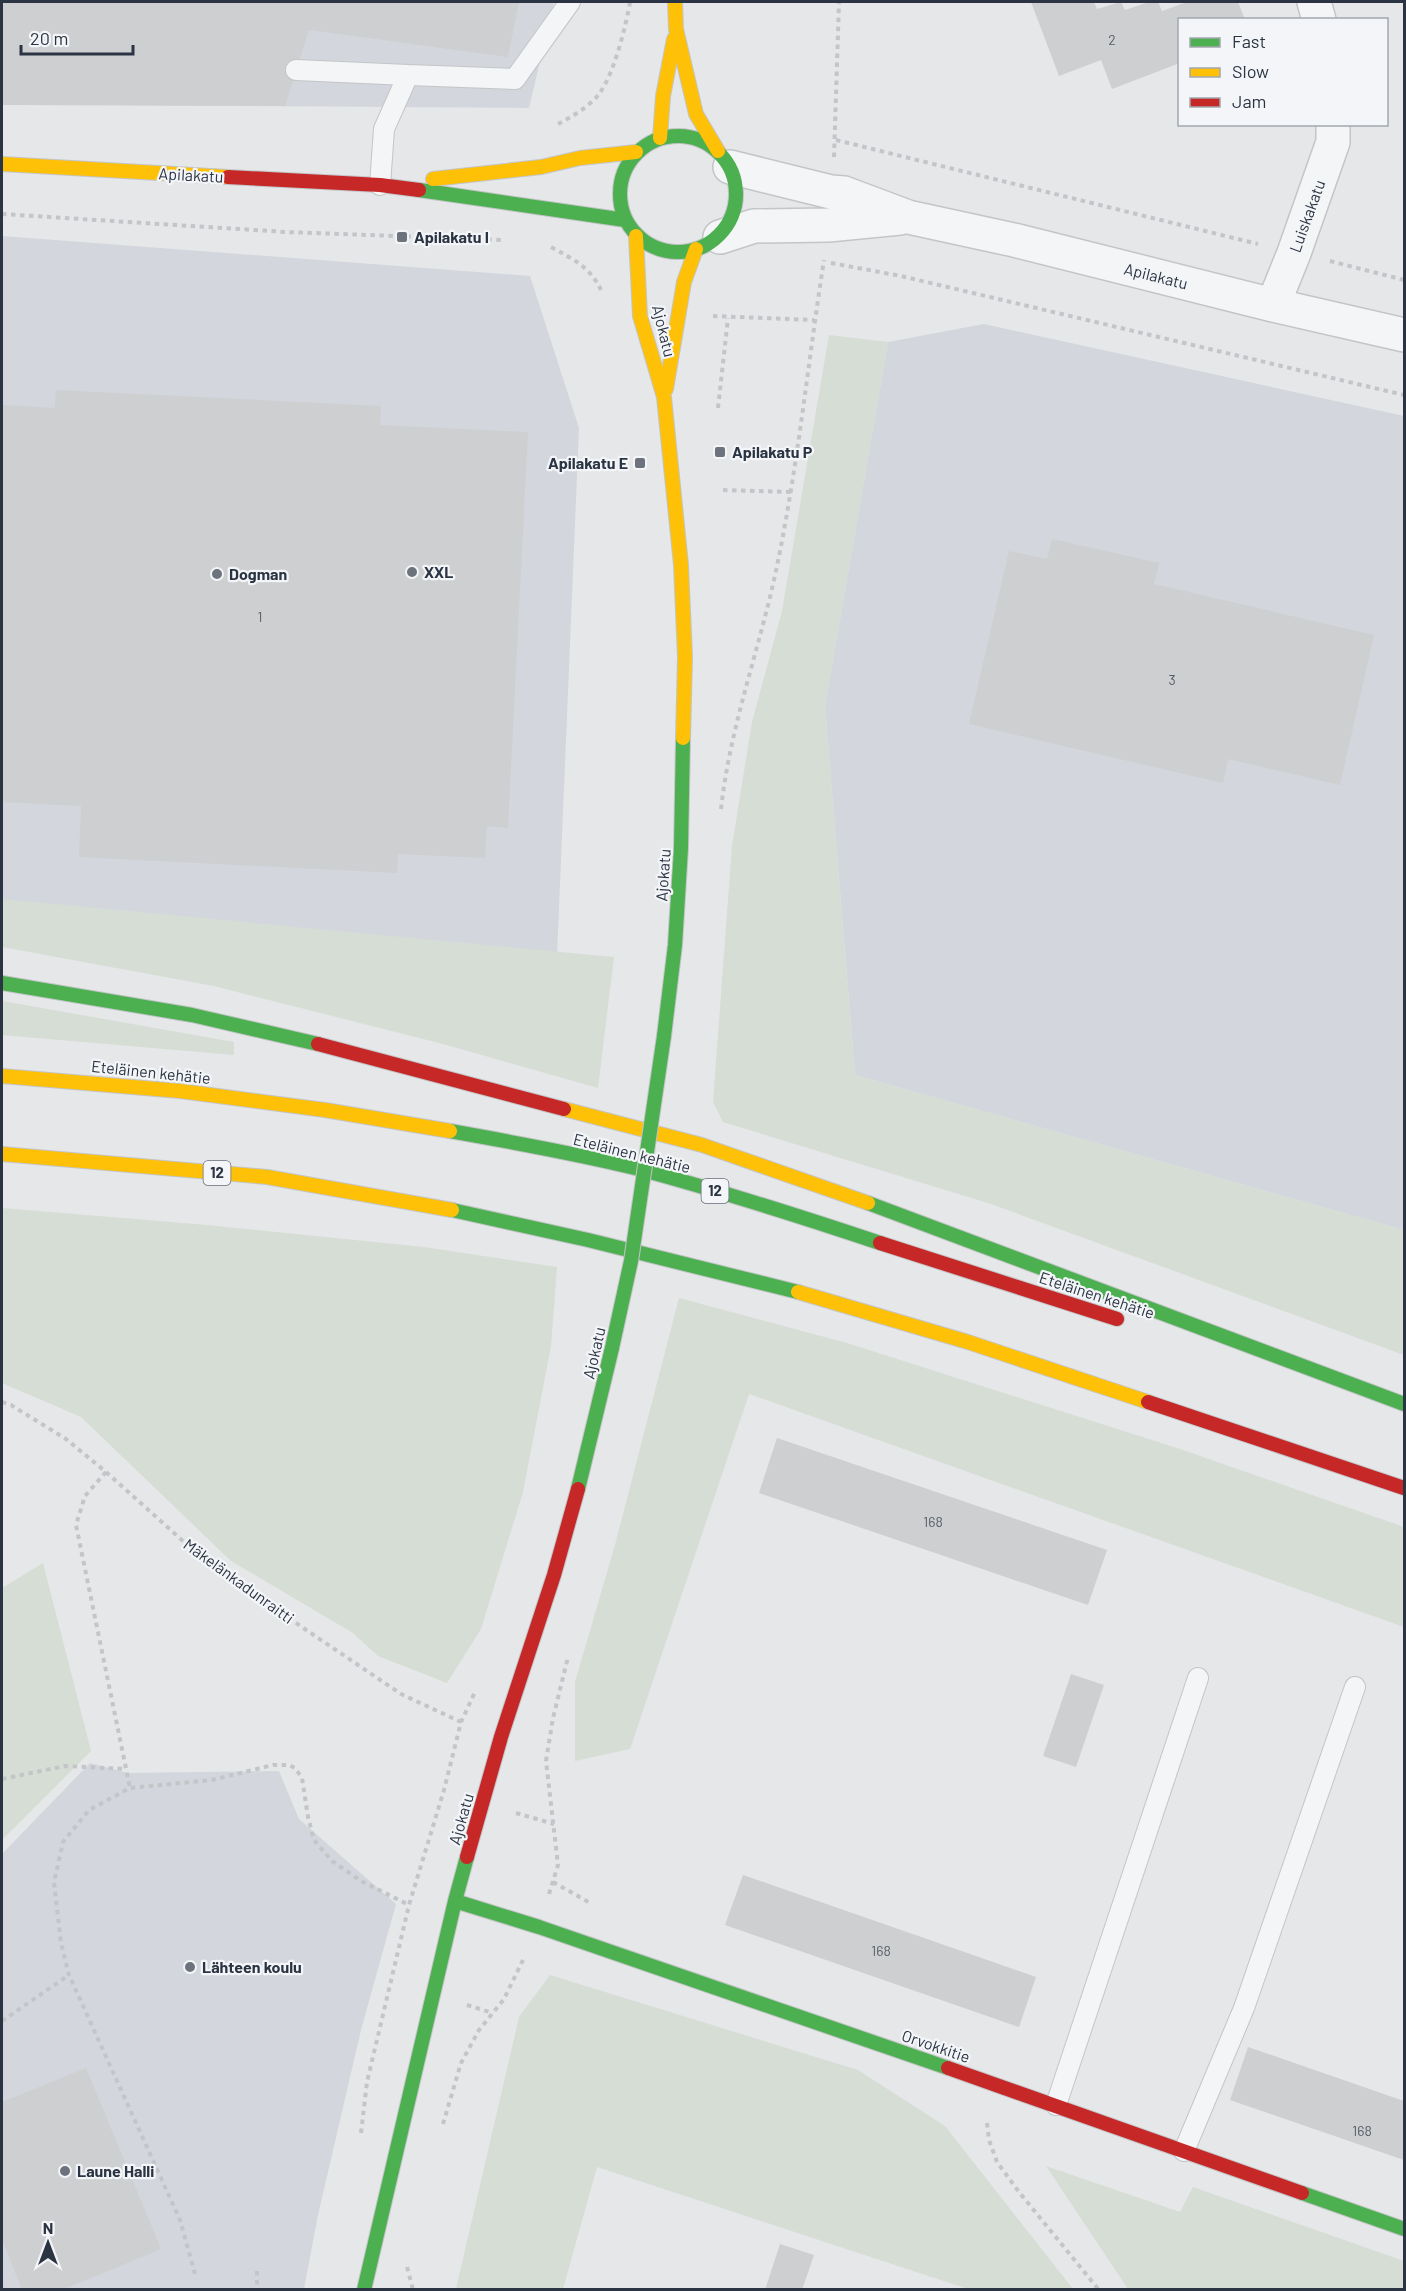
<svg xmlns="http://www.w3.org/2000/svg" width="1406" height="2291" font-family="Barlow,sans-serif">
  <rect width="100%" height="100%" fill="#e5e7e9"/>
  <path fill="#d3d6dc" d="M2 2H554L529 108 2 104Z
    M2 236 530 276 579 428 557 956 2 900Z
    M984 324 1404 416V1230L855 1075 825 706 888 342Z
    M90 1763 128 1773 279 1771 299 1819 396 1904 361 2030 318 2215 304 2289H2V1854Z"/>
  <path fill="#d6ddd5" d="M829 335 888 342 825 706 855 1075 1404 1230V1355L991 1204 723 1122 713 1102 732 846 752 722 782 611Z
    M2 899 614 957 598 1088 439 1043 214 986 2 947Z
    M2 1001 234 1042V1055L2 1035Z
    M2 1208 207 1225 424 1247 557 1267 551 1346 523 1492 481 1629 447 1683 378 1656 353 1633 231 1561 81 1417 2 1383Z
    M679 1298 847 1343 1177 1448 1404 1527V1627L749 1394 630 1749 575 1761V1682L615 1545Z
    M43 1563 91 1751 2 1840V1588Z
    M550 1975 858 2070 945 2126 1073 2289H968L597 2167 563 2289H456L519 2017Z
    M1046 2166 1180 2212 1193 2187 1404 2261V2289H1128Z"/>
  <path fill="#cdcfd1" d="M2 2H519L508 57 309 30 285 106 2 105Z
    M1031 2H1094L1097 9 1121 2 1125 10 1149 2H1158L1162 11 1187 2H1238L1245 20H1180V63L1112 89 1101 60 1059 76Z
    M56 390 381 406 380 425 528 432 508 828 487 826 485 858 398 854 397 873 79 857 81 806 2 802V405L55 408Z
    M1052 539 1159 563 1154 584 1374 635 1340 785 1228 759 1223 783 969 724 1009 551 1047 559Z
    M777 1438 1107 1550 1088 1605 759 1493Z
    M1071 1674 1104 1685 1076 1767 1043 1756Z
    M743 1875 1036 1977 1019 2027 725 1925Z
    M1248 2047 1404 2101V2160L1230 2100Z
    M86 2068 161 2249 62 2290H22L2 2239V2102Z
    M780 2244 814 2255 802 2290H765Z"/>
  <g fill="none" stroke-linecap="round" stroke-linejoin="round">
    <defs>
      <path id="lane" d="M296 70 408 75
        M380 185 384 129 408 75 515 79 570 2
        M1056 2105 1198 1678
        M1184 2151 1244 2008 1355 1687"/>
      <path id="street" d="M1314 2 1319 20
        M730 167 831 192 844 193 908 217 1014 240 1273 305 1404 335
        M720 237 754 226 828 225 900 218
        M1273 305 1294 253 1333 142V124"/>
      <path id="fast" d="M620 194a58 58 0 1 1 116 0a58 58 0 1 1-116 0Z
        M419 190 625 220
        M2 983 192 1015 318 1044
        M664 1036 675 945 681 848 683 738
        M450 1131C512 1142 574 1153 635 1168 718 1190 799 1216 880 1243
        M868 1203 1404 1404
        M452 1210 588 1240 798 1292
        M578 1489 612 1348
        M455 1901 539 1927 948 2068
        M1302 2193 1404 2229
        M364 2290 455 1901 467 1857"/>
      <path id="slow" d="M675 2 676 29 696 114 718 151
        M660 138 663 96 674 39
        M2 164 228 177
        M433 179 541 167 580 158 636 152
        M636 236 640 316 664 397 681 565 685 657 683 738
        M666 389 684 282 696 249
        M2 1076 180 1091 325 1110 450 1131
        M564 1109 702 1145 868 1203
        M2 1154 267 1177 452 1210
        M798 1292 968 1342 1148 1402"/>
      <path id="jam" d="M228 177 380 185 419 190
        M318 1044 564 1109
        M880 1243 1117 1319
        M1148 1402 1404 1488
        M467 1857 501 1737 554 1575 578 1489
        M948 2068 1302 2193"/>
    </defs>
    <use href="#lane" stroke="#c3c5c7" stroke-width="22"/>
    <use href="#street" stroke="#c3c5c7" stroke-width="36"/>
    <use href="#fast" stroke="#c3c5c7" stroke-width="16"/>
    <use href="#slow" stroke="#c3c5c7" stroke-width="16"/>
    <use href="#jam" stroke="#c3c5c7" stroke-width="16"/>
    <path stroke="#c4c5c9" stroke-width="4" stroke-dasharray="4.5 4.5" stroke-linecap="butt" d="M558 124C573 116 589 107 599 94 614 74 626 26 630 2
      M836 140 1258 244
      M834 157 839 2
      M2 214 286 232 503 240
      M551 247C573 259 590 267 601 290
      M1330 261 1404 280
      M831 263 901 276 1404 395
      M713 316 814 320
      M718 408 728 318
      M723 490 791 492
      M721 809C730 726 760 648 777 566 798 465 808 362 824 260
      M2 1402 11 1405 66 1439 106 1472 184 1542 219 1571 401 1694 461 1722
      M106 1472 85 1496 76 1525 130 1788
      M2 1779 65 1766 126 1769
      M516 1813 554 1824
      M553 1882 592 1904
      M549 1894 558 1865 546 1761 553 1718 568 1657
      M467 2005 493 2013
      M2 2021 69 1975
      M987 2123 989 2140 997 2162 1019 2192 1099 2290
      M443 2124 461 2063 479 2030 504 1999 523 1960
      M361 2133 367 2082 409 1905 444 1790 461 1722 475 1692
      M407 2267 413 2290
      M257 2271V2290
      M195 2274 180 2220 69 1975 61 1943 54 1882 63 1842 89 1810 130 1788 212 1780 273 1765H289L295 1768 302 1778 308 1817 314 1840 332 1861 361 1881 409 1905"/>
    <use href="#lane" stroke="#f4f5f6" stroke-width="20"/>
    <use href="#street" stroke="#f4f5f6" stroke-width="33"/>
    <use href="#fast" stroke="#4caf50" stroke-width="14"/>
    <use href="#slow" stroke="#ffc107" stroke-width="14"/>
    <use href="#jam" stroke="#c62828" stroke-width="14"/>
    <defs>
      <path id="fast-bridge" d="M612 1348 631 1261 664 1036"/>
    </defs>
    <use href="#fast-bridge" stroke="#c3c5c7" stroke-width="16" stroke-linecap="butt"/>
    <use href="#fast-bridge" stroke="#4caf50" stroke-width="14"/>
  </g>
  <g fill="#6c737c" stroke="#f3f5f8" stroke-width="2">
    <rect x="396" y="231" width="12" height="12" rx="3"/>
    <rect x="714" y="446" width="12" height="12" rx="3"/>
    <rect x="634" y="457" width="12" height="12" rx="3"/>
    <circle cx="412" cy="572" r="6"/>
    <circle cx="217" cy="574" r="6"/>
    <circle cx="190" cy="1967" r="6"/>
    <circle cx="65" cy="2171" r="6"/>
  </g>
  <g text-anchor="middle" stroke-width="4.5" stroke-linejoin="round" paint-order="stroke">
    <g font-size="14" fill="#545c66">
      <text x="1112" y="45">2</text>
      <text x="260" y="622">1</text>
      <text x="1172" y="685">3</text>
      <text x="933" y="1527">168</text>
      <text x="881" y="1956">168</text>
      <text x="1362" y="2136">168</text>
    </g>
    <g fill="#f3f5f8" stroke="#676e79" stroke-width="1.5">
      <rect x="203.5" y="1161" width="27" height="24" rx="4.5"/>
      <rect x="701.5" y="1179" width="27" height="24" rx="4.5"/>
    </g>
    <g font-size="15" font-weight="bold" fill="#2b3442">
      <text x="217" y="1178">12</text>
      <text x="715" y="1196">12</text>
    </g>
    <g font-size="16" fill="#2b3442" stroke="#f3f5f8">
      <text transform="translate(191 175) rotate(3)" y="6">Apilakatu</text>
      <text transform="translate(1307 216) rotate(-70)" y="6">Luiskakatu</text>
      <text transform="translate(1156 276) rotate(14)" y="6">Apilakatu</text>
      <text transform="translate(664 331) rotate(76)" y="6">Ajokatu</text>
      <text transform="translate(663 875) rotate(-86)" y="6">Ajokatu</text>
      <text transform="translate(151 1072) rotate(6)" y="6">Eteläinen kehätie</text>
      <text transform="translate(632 1153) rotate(14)" y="6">Eteläinen kehätie</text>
      <text transform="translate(1097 1295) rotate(18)" y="6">Eteläinen kehätie</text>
      <text transform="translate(594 1353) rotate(-77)" y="6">Ajokatu</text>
      <text transform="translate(239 1581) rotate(36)" y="6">Mäkelänkadunraitti</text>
      <text transform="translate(461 1819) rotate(-74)" y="6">Ajokatu</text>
      <text transform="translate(936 2046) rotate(19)" y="6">Orvokkitie</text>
    </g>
    <g font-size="16" font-weight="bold" fill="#2b3442" stroke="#f3f5f8" text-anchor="start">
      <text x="414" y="243">Apilakatu I</text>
      <text x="732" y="458">Apilakatu P</text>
      <text x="628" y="469" text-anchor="end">Apilakatu E</text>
      <text x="424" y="578">XXL</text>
      <text x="229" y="580">Dogman</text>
      <text x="202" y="1973">Lähteen koulu</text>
      <text x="77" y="2177">Laune Halli</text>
    </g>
  </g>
  <rect width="1406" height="2291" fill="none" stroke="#2b3442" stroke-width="6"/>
  <rect x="1178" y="18" width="210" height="108" fill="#f3f5f8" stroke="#a3a8af" stroke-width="1.5"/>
  <rect x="1190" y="38" width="30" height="9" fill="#4caf50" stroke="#a3a8af" stroke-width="1.5"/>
  <text x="1232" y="48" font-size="18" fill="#2b3442">Fast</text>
  <rect x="1190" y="68" width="30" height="9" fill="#ffc107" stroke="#a3a8af" stroke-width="1.5"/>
  <text x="1232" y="78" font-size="18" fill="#2b3442">Slow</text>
  <rect x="1190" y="98" width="30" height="9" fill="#c62828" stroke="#a3a8af" stroke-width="1.5"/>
  <text x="1232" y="108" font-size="18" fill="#2b3442">Jam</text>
  <g transform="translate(48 2243)" stroke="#f3f5f8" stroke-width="4.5" paint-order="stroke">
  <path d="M0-4.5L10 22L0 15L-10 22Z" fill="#2b3442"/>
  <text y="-9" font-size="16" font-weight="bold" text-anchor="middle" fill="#2b3442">N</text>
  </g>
  <path d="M21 45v9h112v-9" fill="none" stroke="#2b3442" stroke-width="3"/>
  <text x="30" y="45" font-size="18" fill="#2b3442" stroke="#f3f5f8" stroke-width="4.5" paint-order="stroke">20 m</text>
</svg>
